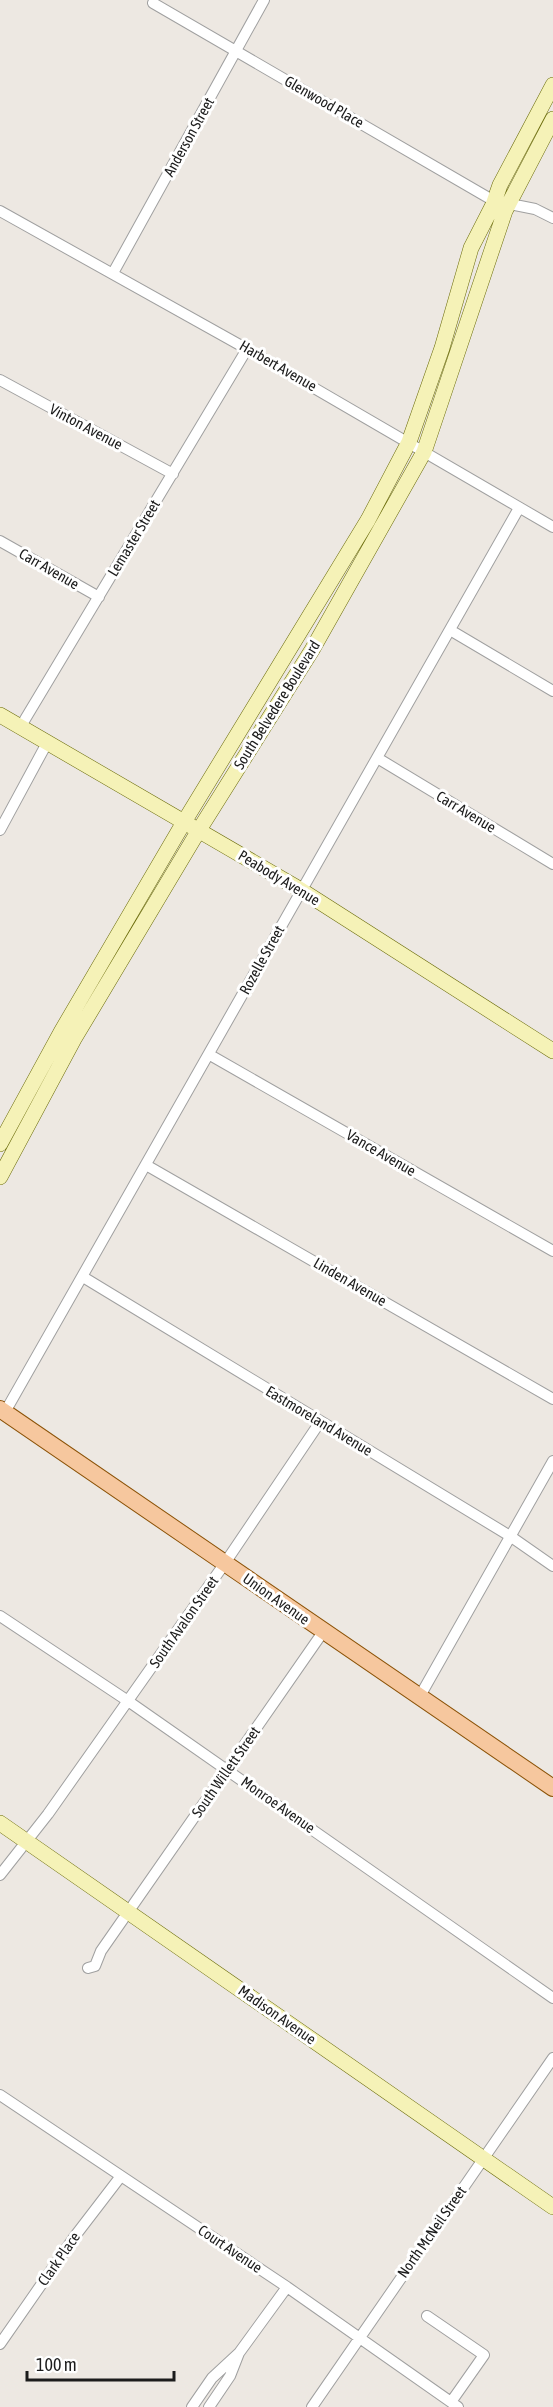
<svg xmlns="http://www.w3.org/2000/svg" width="553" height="2407" font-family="'Asap Condensed',sans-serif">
  <rect width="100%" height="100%" fill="#ede8e2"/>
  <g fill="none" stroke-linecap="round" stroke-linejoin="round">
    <defs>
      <path id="street" d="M153 3 494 201
        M510 204 535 209 553 218
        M0 211 247 349 553 527
        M113 273 264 0
        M0 380 173 474
        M0 541 99 597
        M450 630 553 691
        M21 726 247 349
        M379 759 553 864
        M0 830 47 743
        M210 1055 553 1251
        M146 1165 553 1399
        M83 1277 510 1536 553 1566
        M5 1412 519 508
        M0 1616 128 1701 553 1998
        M420 1696 553 1461
        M0 1875 48 1814 225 1563 320 1422
        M88 1968 95 1966 101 1951 323 1632
        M0 2095 287 2287 458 2407
        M427 2316 484 2355 451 2402
        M0 2344 75 2236 121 2176
        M239 2353 287 2287
        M192 2407 212 2378 239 2353 230 2376 209 2407
        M312 2407 553 2058"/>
      <path id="secondary" d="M0 715 301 890 553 1051
        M0 1144 61 1032 184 822 368 520 409 442 442 348 471 248 493 205 500 185 553 85
        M0 1177 74 1039 199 830 312 650 424 452 505 211 553 119
        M0 1823 553 2207"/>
      <path id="primary" d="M0 1409 553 1788"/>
    </defs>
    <use href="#street" stroke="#a0a0a0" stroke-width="12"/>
    <use href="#secondary" stroke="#6a6b0a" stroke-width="16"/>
    <use href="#primary" stroke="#8c5308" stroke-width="18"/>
    <use href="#street" stroke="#fff" stroke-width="10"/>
    <use href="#secondary" stroke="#f5f2b7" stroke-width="15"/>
    <use href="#primary" stroke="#f6c79e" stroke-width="16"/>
  </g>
  <g text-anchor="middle" stroke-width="6" stroke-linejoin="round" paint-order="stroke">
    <g font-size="15" fill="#1c1c1c" stroke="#fff">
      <text transform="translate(324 102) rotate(30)" y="5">Glenwood Place</text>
      <text transform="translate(189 137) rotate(-61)" y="5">Anderson Street</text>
      <text transform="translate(278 366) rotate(30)" y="5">Harbert Avenue</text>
      <text transform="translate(86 427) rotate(28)" y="5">Vinton Avenue</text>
      <text transform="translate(134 538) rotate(-59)" y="5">Lemaster Street</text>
      <text transform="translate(49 569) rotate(30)" y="5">Carr Avenue</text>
      <text transform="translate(277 705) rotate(-58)" y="5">South Belvedere Boulevard</text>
      <text transform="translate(466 812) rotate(31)" y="5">Carr Avenue</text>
      <text transform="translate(279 878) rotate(31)" y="5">Peabody Avenue</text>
      <text transform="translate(262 960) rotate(-61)" y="5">Rozelle Street</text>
      <text transform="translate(381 1153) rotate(30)" y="5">Vance Avenue</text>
      <text transform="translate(350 1282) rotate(30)" y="5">Linden Avenue</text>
      <text transform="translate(319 1421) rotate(31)" y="5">Eastmoreland Avenue</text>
      <text transform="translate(276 1599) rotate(35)" y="5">Union Avenue</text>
      <text transform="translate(184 1622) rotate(-55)" y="5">South Avalon Street</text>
      <text transform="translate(226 1772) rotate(-55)" y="5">South Willett Street</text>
      <text transform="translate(278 1805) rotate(35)" y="5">Monroe Avenue</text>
      <text transform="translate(277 2015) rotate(35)" y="5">Madison Avenue</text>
      <text transform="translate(432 2232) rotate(-55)" y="5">North McNeil Street</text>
      <text transform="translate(230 2249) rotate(34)" y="5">Court Avenue</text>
      <text transform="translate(59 2259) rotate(-55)" y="5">Clark Place</text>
    </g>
  </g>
  <path d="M27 2371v9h147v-9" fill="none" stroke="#1c1c1c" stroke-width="3"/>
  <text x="36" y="2371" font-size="18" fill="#1c1c1c" stroke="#ffffff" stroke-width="4.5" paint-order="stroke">100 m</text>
</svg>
